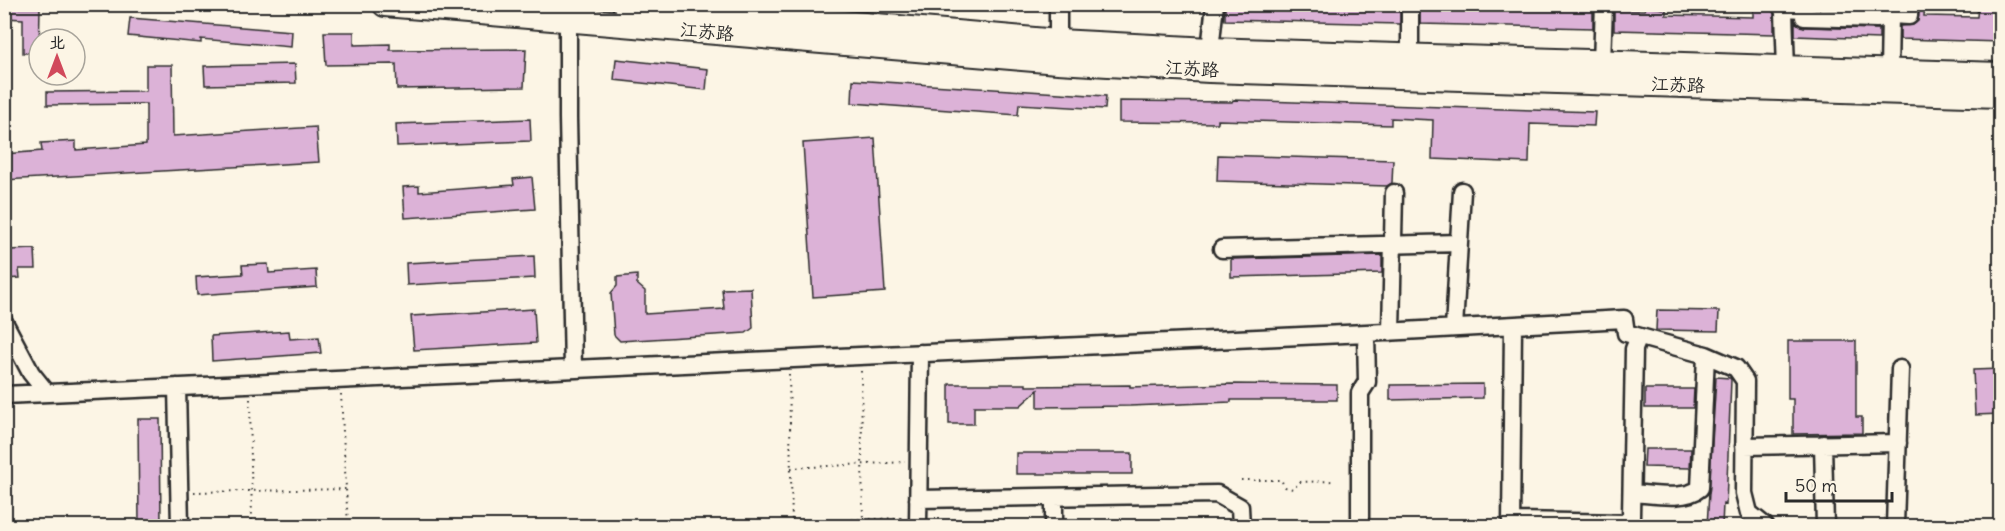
<svg xmlns="http://www.w3.org/2000/svg" width="2005" height="531" font-family="Delius,'LXGW WenKai TC',sans-serif">
  <rect width="100%" height="100%" fill="#fcf5e5"/>
  <filter id="ink" filterUnits="userSpaceOnUse"><feTurbulence type="fractalNoise" baseFrequency=".0167" numOctaves="2"/><feDisplacementMap in="SourceGraphic" scale="12" xChannelSelector="R" yChannelSelector="G"/><feConvolveMatrix kernelMatrix="1 2 1 2 8 2 1 2 1" color-interpolation-filters="sRGB"/></filter>
  <g filter="url(#ink)">
    <path fill="#dcb2d7" stroke="#2b2b2b" stroke-width="1.5" d="M4 4H18V8H40L39 53H23V19L4 18Z
      M1225 4H1400V24L1225 20Z
      M1420 4H1593V28L1420 24Z
      M1614 4H1621L1620 10H1645V7L1666 9V15L1753 17V4H1771L1774 14V34L1614 30Z
      M1813 4H1878L1870 8 1814 7Z
      M1920 4H1925L1924 16 1977 17 1978 4H2001V42L1900 39V26L1913 25 1918 21Z
      M130 18 292 31 291 47 201 39V43L128 36Z
      M1795 22 1804 27 1879 29V39L1795 36Z
      M324 32H354V45L390 44V50L526 49 524 87 397 89 396 64 326 65Z
      M616 59 708 69 706 90 614 80Z
      M295 64 296 83 205 85 204 66Z
      M146 65H172L173 136 316 127 319 162 4 180V154L42 151 41 143 76 141V150L146 145V104L47 105V92L146 91Z
      M853 80 1106 96 1105 109 1019 104 1018 115 852 103Z
      M1233 100 1595 112 1594 126 1530 124 1529 163 1432 159 1433 120 1391 118V125L1218 120V123L1119 122V101L1232 102Z
      M530 119 531 141 397 146 396 124Z
      M875 138 885 292 813 297 803 143Z
      M1218 155 1393 160 1392 183 1387 186 1217 181Z
      M532 177 535 209 405 218 403 187 419 186V192L514 185 513 179Z
      M35 249 36 269H19L20 278 4 279V261H9V250Z
      M1382 255V273L1231 277V259Z
      M534 256 535 278 407 285 406 263Z
      M268 264 269 273 316 270 317 287 197 295 196 277 243 274 242 265Z
      M637 275V284L645 291V314L724 309 722 289 751 288 753 328 746 333 620 341 614 335 611 293 617 286V277Z
      M534 309 536 343 414 350 411 316Z
      M1657 310 1719 311 1718 331 1656 330Z
      M289 331 290 339 319 337 321 353 212 361 211 336Z
      M1788 341H1856V417H1862V433L1793 434V399H1788Z
      M2001 369V414L1975 415 1973 370Z
      M1716 377 1730 378 1731 380 1726 505 1723 504 1722 526H1707Z
      M949 384H1026V386L1130 385V387L1231 384 1337 385V400H1231V402L1130 406 1038 407V390L1020 406H974V424H949Z
      M1483 384V398L1390 400V385Z
      M1645 389H1694L1693 408H1645Z
      M138 419H160L161 526H139Z
      M1645 449H1691L1690 468 1644 467Z
      M1016 453H1132V474H1016Z"/>
    <g fill="none" stroke-linecap="round" stroke-linejoin="round">
      <defs>
        <path id="minor" d="M568 4V118L573 369
          M1410 4V56
          M1781 4 1784 12 1786 69
          M1782 8 1804 9V17L1877 19 1878 15H1890
          M1210 50 1215 4
          M1058 52V4
          M1602 63 1604 4
          M1889 72 1890 15 1909 16V4
          M1222 249 1459 243
          M4 322 31 373 47 393
          M1454 328 1462 191
          M1391 332 1394 193
          M177 387 180 526
          M4 395 1366 333 1624 319 1626 333 1706 355 1736 368 1745 381 1744 493 1749 513 1765 526
          M1823 444 1825 526
          M1744 446 1898 443
          M1632 493C1651 494 1685 501 1700 488L1706 355
          M1054 497V526
          M918 499 1217 494 1240 507 1241 526
          M918 526 920 353
          M1360 526V393L1367 382 1366 333
          M1511 526 1513 326
          M1512 526 1515 521 1625 523 1631 517 1634 349 1639 337
          M1895 526 1900 369"/>
        <path id="highway" d="M385 4 1058 61 1209 70 2000 95
          M625 4 1058 42 1210 50 2000 75"/>
      </defs>
      <use href="#minor" stroke="#2b2b2b" stroke-width="21"/>
      <use href="#highway" stroke="#2b2b2b" stroke-width="28"/>
      <path stroke="#2b2b2b" stroke-width="2" stroke-dasharray="1.5 4.5" stroke-linecap="butt" d="M861 371 863 526
        M789 374 792 526
        M341 394 348 526
        M250 399 252 526
        M791 468 905 462
        M1241 480H1281L1285 487 1293 489 1300 482 1335 481
        M194 492 346 489
        M792 522 903 518"/>
      <use href="#minor" stroke="#fcf5e5" stroke-width="16"/>
      <use href="#highway" stroke="#fcf5e5" stroke-width="24"/>
    </g>
  </g>
  <g text-anchor="middle" stroke-width="6" stroke-linejoin="round" paint-order="stroke">
    <g font-size="18" fill="#2b2b2b" stroke="#fcf5e5">
      <text transform="translate(707 32) rotate(5)" y="6">江苏路</text>
      <text transform="translate(1192 69) rotate(3)" y="6">江苏路</text>
      <text transform="translate(1678 85) rotate(2)" y="6">江苏路</text>
    </g>
  </g>
  <rect width="2005" height="531" fill="none" stroke="#fcf5e5" stroke-width="24"/>
  <rect x="12" y="12" width="1981" height="507" fill="none" stroke="#2b2b2b" stroke-width="2" filter="url(#ink)"/>
  <g transform="translate(57 57)"><circle r="28" fill="#fcf5e5" stroke="#a8a49b" stroke-width="1.5"/>
  <path d="M0-4.5L10 22L0 15L-10 22Z" fill="#d1495b"/>
  <text y="-9" font-size="16" font-weight="bold" text-anchor="middle" fill="#2b2b2b">北</text>
  </g>
  <path d="M1786 492v9h106v-9" fill="none" stroke="#2b2b2b" stroke-width="3"/>
  <text x="1795" y="492" font-size="18" fill="#2b2b2b" stroke="#fcf5e5" stroke-width="4.5" paint-order="stroke">50 m</text>
</svg>
